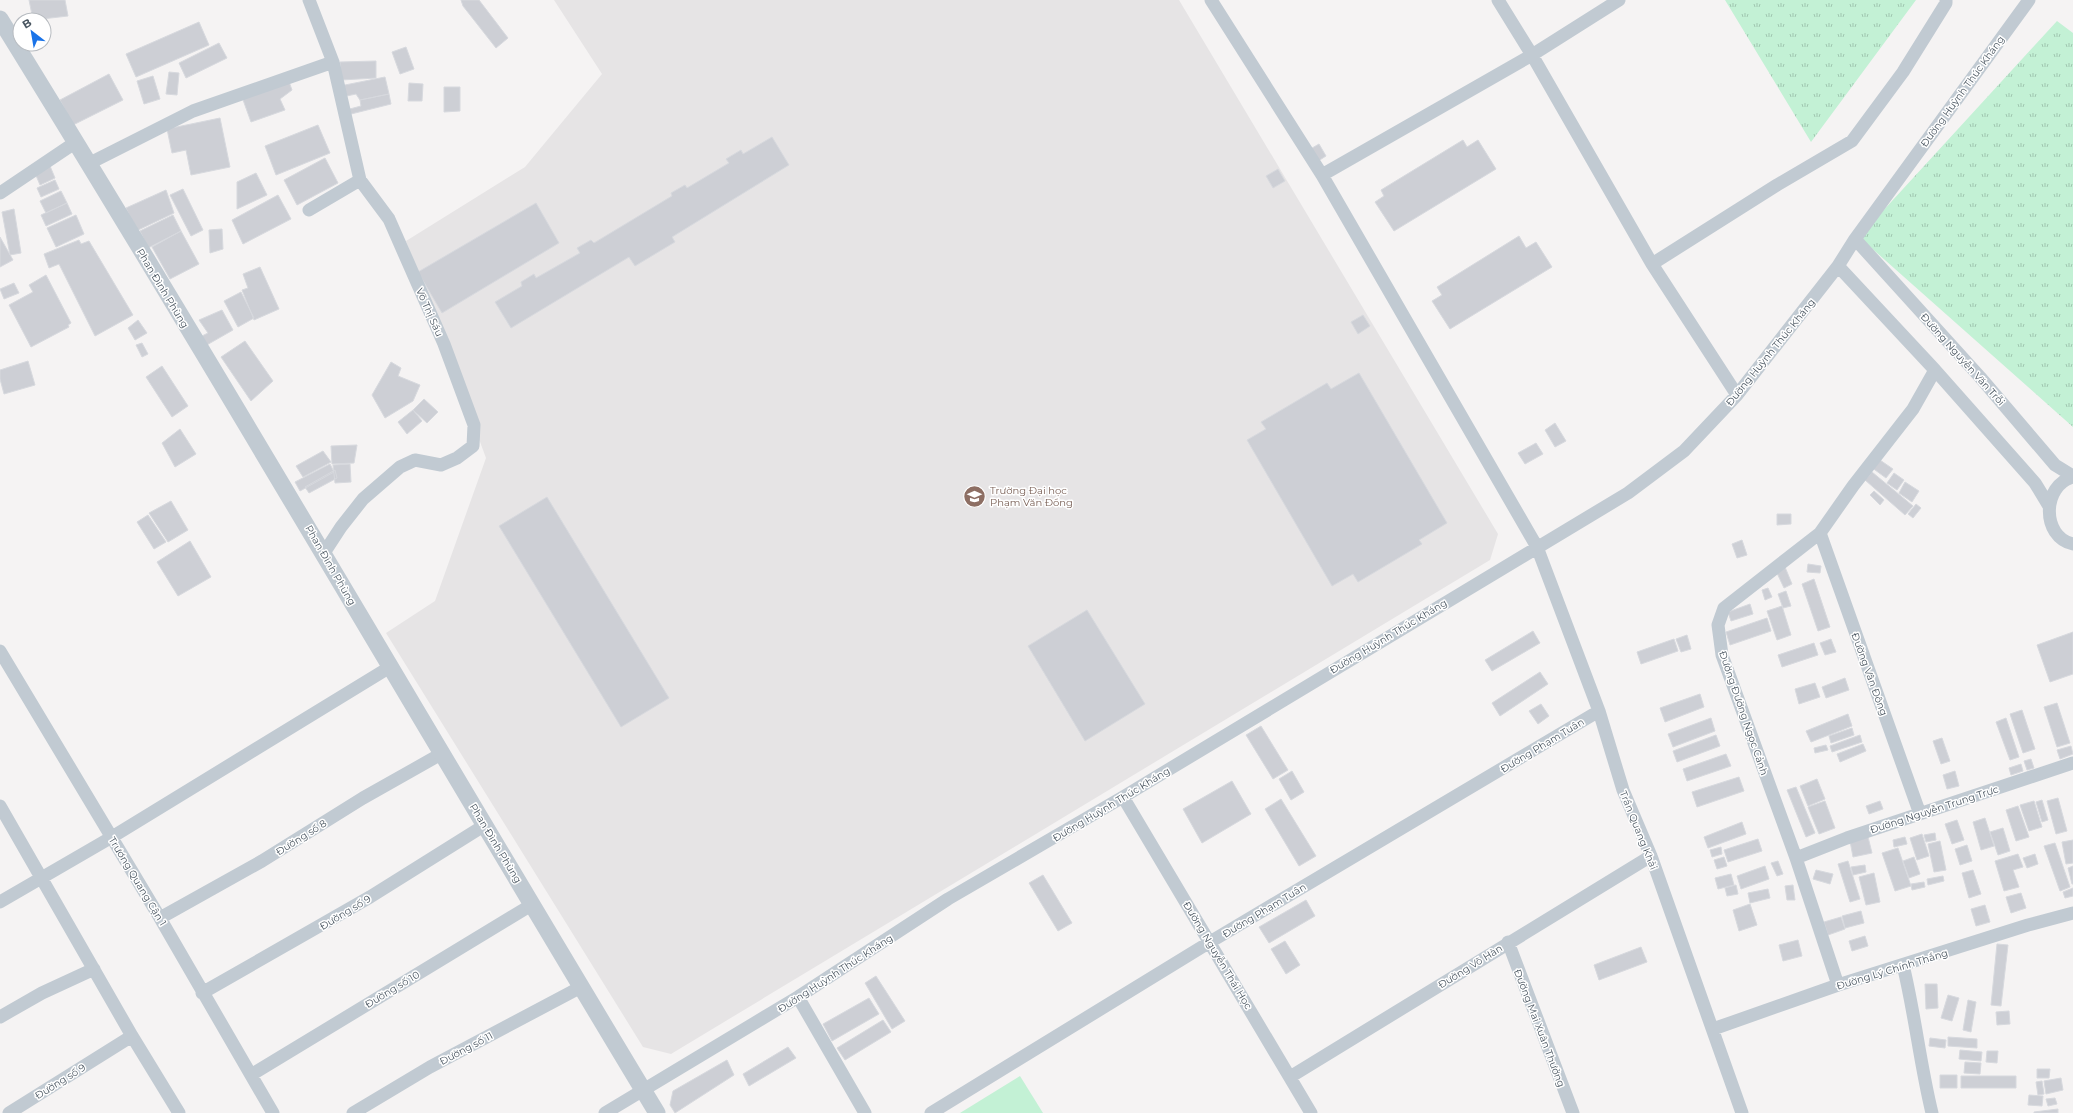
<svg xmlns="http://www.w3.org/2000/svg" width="2073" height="1113" font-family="Montserrat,sans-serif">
  <defs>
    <pattern id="grass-tufts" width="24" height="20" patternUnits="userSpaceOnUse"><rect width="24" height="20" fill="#c3f1d5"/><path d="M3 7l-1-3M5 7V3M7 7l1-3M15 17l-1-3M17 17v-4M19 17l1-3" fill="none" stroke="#a0c6b0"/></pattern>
  </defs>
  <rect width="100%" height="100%" fill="#f5f3f3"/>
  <path fill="#e6e4e5" d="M554 0H1179L1498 534 1490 560 671 1054 643 1047 386 633 435 601 486 458 406 241 525 167 602 74Z"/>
  <path fill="url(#grass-tufts)" d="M1725 0H1916L1811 142Z
    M2057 21 2073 33V427L1859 237Z"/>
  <path fill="#c3f1d5" d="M1020 1076 1043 1113H960Z"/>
  <path fill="#cdcfd5" stroke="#d7d9de" d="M29 0H65L68 16 33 20Z
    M461 0H479L508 38 496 48 463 6Z
    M199 22 209 45 136 77 126 54Z
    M219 43 227 58 186 78 179 63Z
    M406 47 414 69 400 74 392 52Z
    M376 61V78L341 80 340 62Z
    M169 72 179 73 177 95 166 94Z
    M109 74 123 100 73 125 60 100Z
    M153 76 160 99 144 104 137 81Z
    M385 77 389 94 360 100 356 94 342 97 340 86Z
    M288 79 292 90 280 99 285 110 251 122 242 97Z
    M409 83 423 84 422 101H408Z
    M444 87H460V111L444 112Z
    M389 94 391 104 347 115 346 110 361 106 360 100Z
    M220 118 230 167 191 175 186 150 172 153 167 129Z
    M318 125 330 153 276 175 265 146Z
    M772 137 789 165 672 237 675 242 635 266 629 257 511 328 495 302 522 286 521 282 534 274 536 278 580 253 577 248 591 240 594 243 672 196 671 193 685 185 687 188 729 163 726 159 741 150 743 154Z
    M1463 140 1467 147 1478 140 1496 169 1394 231 1375 202 1384 196 1381 190Z
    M1319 144 1326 156 1315 163 1307 151Z
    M325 158 338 183 297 205 284 180Z
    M50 166 55 178 40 185 35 173Z
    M1278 169 1285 181 1273 188 1266 176Z
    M256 173 267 195 237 209V182Z
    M55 180 59 189 41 197 37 188Z
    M183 189 203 230 191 236 170 195Z
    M166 190 174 213 136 231 126 208Z
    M61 191 67 203 46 213 40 201Z
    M278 195 291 219 243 244 232 220Z
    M67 203 72 214 46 226 41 215Z
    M536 203 559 243 442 313 418 272Z
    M14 209 21 253 10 255 2 212Z
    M76 215 84 234 56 247 47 228Z
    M173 215 181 231 148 248 140 231Z
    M222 229 223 249 210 253 209 230Z
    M181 231 199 264 170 279 152 247Z
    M1519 236 1526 248 1536 242 1552 267 1450 329 1432 301 1442 295 1437 287Z
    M0 237 13 260 0 267Z
    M79 240 81 244 89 241 133 315 95 336 59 264 49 268 44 254Z
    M260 267 279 309 254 320 242 290 248 288 243 274Z
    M46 275 71 323 68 325 69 327 31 347 9 305 33 292 29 285Z
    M14 283 19 293 4 299 0 289Z
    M241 292 254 318 238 327 224 301Z
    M222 310 233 330 205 346 200 337 208 333 199 320Z
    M1363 315 1370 326 1358 334 1351 322Z
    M138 320 147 333 135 340 128 328Z
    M245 341 273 381 251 401 221 357Z
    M142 343 148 354 142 357 136 345Z
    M28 361 35 385 4 394 0 379V370Z
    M391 362 401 368 398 376 420 385 413 401 385 418 372 395Z
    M162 366 188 406 172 417 146 377Z
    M1359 373 1447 523 1419 540 1422 544 1358 582 1353 574 1332 586 1247 440 1266 429 1261 422 1327 383 1331 389Z
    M424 399 438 412 427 423 413 410Z
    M413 410 422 421 407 434 398 422Z
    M1555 423 1566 441 1555 447 1545 430Z
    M180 429 196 454 175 467 162 443Z
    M1536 443 1543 454 1525 464 1518 453Z
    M357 445 354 463 332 464 331 446Z
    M323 451 331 462 303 477 296 466Z
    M1877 458 1893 469 1886 478 1871 467Z
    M330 464 334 472 300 491 295 482Z
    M350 464 351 482 335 483 333 465Z
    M335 470 337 478 309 493 305 487Z
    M1872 472 1913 506 1905 515 1865 480Z
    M1894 473 1904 480 1897 490 1887 483Z
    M1905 482 1919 491 1912 502 1899 493Z
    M1874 491 1884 500 1880 505 1870 495Z
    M547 497 669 698 621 727 499 526Z
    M171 501 188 530 168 542 149 513Z
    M1916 504 1921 508 1913 518 1908 514Z
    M1777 514H1791V524L1777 525Z
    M148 515 166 542 154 549 137 522Z
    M1742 540 1747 555 1737 558 1732 544Z
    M190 541 211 577 178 596 157 562Z
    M1808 564 1821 566 1820 573 1807 572Z
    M1785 567 1792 584 1784 588 1776 571Z
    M1814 579 1830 627 1818 631 1802 584Z
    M1768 588 1772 597 1765 600 1762 590Z
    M1786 591 1791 606 1783 608 1778 594Z
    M1750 604 1753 614 1731 621 1728 612Z
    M1782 606 1791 635 1777 640 1767 611Z
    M1087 610 1145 704 1085 741 1028 646Z
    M1767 618 1771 631 1730 645 1726 632Z
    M1533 631 1540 643 1492 671 1485 660Z
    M2073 632V674L2050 682 2037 645Z
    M1687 635 1691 649 1681 652 1676 639Z
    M1674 639 1678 651 1641 664 1637 652Z
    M1831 639 1836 652 1825 655 1820 643Z
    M1814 643 1818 655 1782 667 1778 655Z
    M1540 672 1548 684 1500 716 1492 703Z
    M1845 678 1849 690 1826 698 1822 687Z
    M1815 683 1820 697 1799 704 1795 689Z
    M1700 694 1704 707 1665 722 1660 708Z
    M2057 703 2070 743 2057 747 2044 707Z
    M1541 704 1549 716 1538 724 1529 711Z
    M2022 710 2035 749 2023 753 2010 714Z
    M1848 714 1852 726 1811 742 1806 731Z
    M1711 718 1715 731 1673 747 1668 734Z
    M2006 718 2019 757 2010 760 1996 722Z
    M1261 726 1288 770 1273 779 1246 735Z
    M1852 728 1854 735 1831 743 1829 736Z
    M1716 735 1720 746 1677 762 1673 751Z
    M1860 735 1862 742 1832 752 1830 746Z
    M1942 738 1950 761 1941 764 1933 741Z
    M1863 744 1866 751 1840 762 1837 754Z
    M1826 745 1828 750 1815 753 1814 748Z
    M2071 746 2073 754 2060 759 2057 750Z
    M1726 754 1731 766 1687 781 1683 769Z
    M2031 759 2034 768 2027 770 2024 761Z
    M2021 764 2023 771 2011 775 2009 768Z
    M1292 771 1304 792 1291 800 1279 779Z
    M1955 771 1959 786 1947 789 1943 775Z
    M1739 777 1744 791 1697 807 1692 792Z
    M1817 779 1825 799 1808 806 1800 786Z
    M1232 781 1251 814 1202 843 1183 809Z
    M1796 787 1815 833 1806 837 1787 790Z
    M2058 798 2067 831 2056 834 2047 801Z
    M1281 799 1316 856 1299 866 1265 809Z
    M2042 800 2048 820 2042 822 2036 802Z
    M1825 801 1835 828 1819 834 1808 807Z
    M1880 801 1883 809 1869 814 1866 806Z
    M2034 801 2042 827 2029 831 2020 805Z
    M2018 806 2029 837 2016 841 2006 810Z
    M1985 818 1994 846 1981 850 1973 822Z
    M1957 820 1964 840 1952 844 1945 824Z
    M1742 822 1746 834 1708 848 1704 837Z
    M2003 828 2010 851 1998 855 1990 832Z
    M1935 833 1936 840 1926 842 1924 835Z
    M1922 834 1929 856 1917 860 1910 838Z
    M1868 837 1872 853 1853 857 1850 841Z
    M1905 837 1907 844 1894 847 1893 840Z
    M1758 839 1762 851 1728 862 1724 850Z
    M2073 840V863L2066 864 2062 842Z
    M1940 841 1946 870 1934 872 1928 844Z
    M2055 843 2070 887 2060 891 2044 846Z
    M1967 845 1972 861 1960 865 1955 849Z
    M1721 847 1722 854 1712 857 1710 850Z
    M1898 848 1911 886 1895 891 1882 853Z
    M2018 854 2023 867 2013 870 2019 887 2004 891 1995 861Z
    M2035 854 2038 864 2027 868 2023 858Z
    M1724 857 1727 866 1717 869 1714 860Z
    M1914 857 1920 874 1909 878 1903 861Z
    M1778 861 1783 874 1777 876 1771 863Z
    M1848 861 1860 899 1850 902 1838 864Z
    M1865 865 1866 872 1853 875 1851 867Z
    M1765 866 1769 879 1741 889 1737 876Z
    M2073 866V884H2072L2068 868Z
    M1816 870 1833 874 1830 884 1813 879Z
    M1973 870 1981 894 1969 898 1962 873Z
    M1874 873 1880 902 1866 905 1859 877Z
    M1731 874 1734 885 1718 889 1715 878Z
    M1043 875 1072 923 1058 931 1029 883Z
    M1943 876 1944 881 1928 885 1927 879Z
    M1924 882 1925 887 1912 890 1911 884Z
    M1736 885 1738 894 1727 896 1725 888Z
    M1793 885 1795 900H1787L1785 886Z
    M2073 888V896L2065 898 2063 892Z
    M1768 889 1770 898 1750 903 1748 893Z
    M2021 893 2026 908 2011 913 2006 897Z
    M1306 900 1315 916 1269 943 1259 927Z
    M1750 904 1757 925 1739 931 1733 910Z
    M1985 905 1990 922 1976 926 1971 909Z
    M1861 911 1864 923 1845 928 1842 916Z
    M1841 917 1845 929 1828 935 1824 922Z
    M1865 936 1868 946 1852 951 1849 941Z
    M1798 940 1802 956 1783 961 1779 945Z
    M1285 941 1300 965 1286 974 1271 949Z
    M1997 944 2008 945 2001 1006 1991 1005Z
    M1641 947 1647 962 1599 980 1594 965Z
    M876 976 905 1021 892 1029 865 983Z
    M1925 984H1937L1938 1008 1926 1009Z
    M1948 995 1959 998 1952 1021 1941 1018Z
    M869 998 879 1014 832 1041 823 1024Z
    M1968 1000 1976 1002 1971 1032 1963 1030Z
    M2009 1011 2010 1024 1997 1025 1996 1012Z
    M883 1020 891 1032 845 1060 837 1048Z
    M1948 1037 1977 1039V1048L1948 1046Z
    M1930 1038 1946 1040 1945 1048 1929 1046Z
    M788 1047 796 1058 749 1086 743 1074Z
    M1960 1050 1982 1052 1981 1061 1959 1059Z
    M1987 1051H1998L1997 1063 1986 1062Z
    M727 1060 734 1075 675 1113 670 1105 673 1091Z
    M1965 1062 1981 1063 1980 1074 1964 1073Z
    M2037 1069H2050L2049 1078H2037Z
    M1940 1075H1957V1088H1940Z
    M1961 1076H2016V1088H1961Z
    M2061 1078 2063 1090 2046 1094 2044 1081Z
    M2042 1081 2044 1094 2038 1095 2036 1082Z
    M2029 1095 2043 1096 2042 1106 2028 1105Z
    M2055 1098 2057 1104 2048 1106 2046 1099Z
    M2058 1109V1113H2034V1112Z"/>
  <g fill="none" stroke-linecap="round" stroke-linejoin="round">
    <path stroke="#c1cad2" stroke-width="13" d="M309 0 333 62 360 180 389 219 444 344 474 425 473 446 457 458 441 465 415 460 400 467 363 499 341 527 324 553
      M1211 0 1322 175 1537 547 1599 711 1623 790 1651 856 1742 1113
      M1498 0 1532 55 1652 264 1737 395
      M88 164 193 111 333 62
      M1322 175 1532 55 1619 0
      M0 193 76 142
      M309 210 360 180
      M1855 239 1980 377 2055 465 2073 476
      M1652 264 1777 185 1852 141 1903 72 1946 3V0
      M1838 266 1935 370 2035 483 2049 506
      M2073 477C2042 485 2041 537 2073 544
      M1820 533 1920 814
      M0 651 160 918 273 1113
      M1123 797 1311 1113
      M0 806 132 1036 179 1113
      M1796 858 1847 838 2073 763
      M0 902 112 837 390 667
      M160 918 262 861 363 798 441 754
      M1508 942 1573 1113
      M1903 965C1915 1014 1920 1064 1932 1113
      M1838 985 1796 858 1722 655 1718 625 1724 608 1820 533 1853 486 1913 409 1935 370
      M202 993 370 897 485 825
      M798 997 865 1113
      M0 1017 42 993 94 969
      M1713 1029 1838 985 2028 925 2073 913
      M251 1075 533 904
      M1290 1077 1651 856
      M9 1113 132 1036
      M353 1113 430 1067 581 987
      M605 1113 798 997 948 899 1123 797 1628 493 1684 451 1737 395 1838 266 1855 239 2029 0
      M931 1113 1210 942 1599 711"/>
    <path stroke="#c1cad2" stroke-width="17" d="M0 19C224 381 437 749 657 1113"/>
  </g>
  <defs>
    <symbol id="university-disc" viewBox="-11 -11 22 22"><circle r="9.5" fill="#8d6e63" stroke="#fff"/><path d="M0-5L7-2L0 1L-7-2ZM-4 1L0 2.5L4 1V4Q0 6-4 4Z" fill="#fff"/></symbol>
  </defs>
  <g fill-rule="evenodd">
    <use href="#university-disc" x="962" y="484" width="25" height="25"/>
  </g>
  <g text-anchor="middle" stroke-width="3" stroke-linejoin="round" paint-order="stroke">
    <g font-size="10" fill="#4a5661" stroke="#fff">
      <text transform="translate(1962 91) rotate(-54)" y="4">Đường Huỳnh Thúc Kháng</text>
      <text transform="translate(163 288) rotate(59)" y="4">Phan Đình Phùng</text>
      <text transform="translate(430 312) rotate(66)" y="4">Võ Thị Sáu</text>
      <text transform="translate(1770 352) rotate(-51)" y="4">Đường Huỳnh Thúc Kháng</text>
      <text transform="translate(1963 359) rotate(48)" y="4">Đường Nguyễn Văn Trỗi</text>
      <text transform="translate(331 565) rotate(60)" y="4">Phan Đình Phùng</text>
      <text transform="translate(1388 636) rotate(-31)" y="4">Đường Huỳnh Thúc Kháng</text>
      <text transform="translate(1870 674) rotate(70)" y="4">Đường Vân Đông</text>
      <text transform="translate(1744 713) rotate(71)" y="4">Đường Đường Ngọc Cảnh</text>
      <text transform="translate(1542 745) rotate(-31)" y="4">Đường Phạm Tuân</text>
      <text transform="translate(1111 804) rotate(-31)" y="4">Đường Huỳnh Thúc Kháng</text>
      <text transform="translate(1934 809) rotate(-18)" y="4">Đường Nguyễn Trung Trực</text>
      <text transform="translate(1639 830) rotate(68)" y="4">Trần Quang Khải</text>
      <text transform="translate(301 837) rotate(-32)" y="4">Đường số 8</text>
      <text transform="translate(496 843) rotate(59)" y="4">Phan Đình Phùng</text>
      <text transform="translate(138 881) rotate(59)" y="4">Trương Quang Cận 1</text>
      <text transform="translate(1264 910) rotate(-31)" y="4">Đường Phạm Tuân</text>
      <text transform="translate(345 912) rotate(-31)" y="4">Đường số 9</text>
      <text transform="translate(1218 955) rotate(59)" y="4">Đường Nguyễn Thái Học</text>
      <text transform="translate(1470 966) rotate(-32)" y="4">Đường Võ Hàn</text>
      <text transform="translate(1892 969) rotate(-17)" y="4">Đường Lý Chính Thắng</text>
      <text transform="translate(835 973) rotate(-33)" y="4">Đường Huỳnh Thúc Kháng</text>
      <text transform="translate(392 989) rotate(-31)" y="4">Đường số 10</text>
      <text transform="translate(1540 1028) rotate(69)" y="4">Đường Mai Xuân Thưởng</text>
      <text transform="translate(466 1048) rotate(-28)" y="4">Đường số 11</text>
      <text transform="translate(60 1081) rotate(-32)" y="4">Đường số 9</text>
    </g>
    <g font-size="10" fill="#785e54" stroke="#fff" text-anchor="start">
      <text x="990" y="494">Trường Đại học<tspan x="990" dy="12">Phạm Văn Đồng</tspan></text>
    </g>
  </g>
  <g transform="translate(32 32) rotate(329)"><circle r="19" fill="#ffffff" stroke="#b7bbc0"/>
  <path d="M0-3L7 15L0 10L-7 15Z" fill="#1a73e8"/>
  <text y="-6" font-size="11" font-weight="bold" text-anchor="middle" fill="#4a5661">B</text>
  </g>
</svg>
